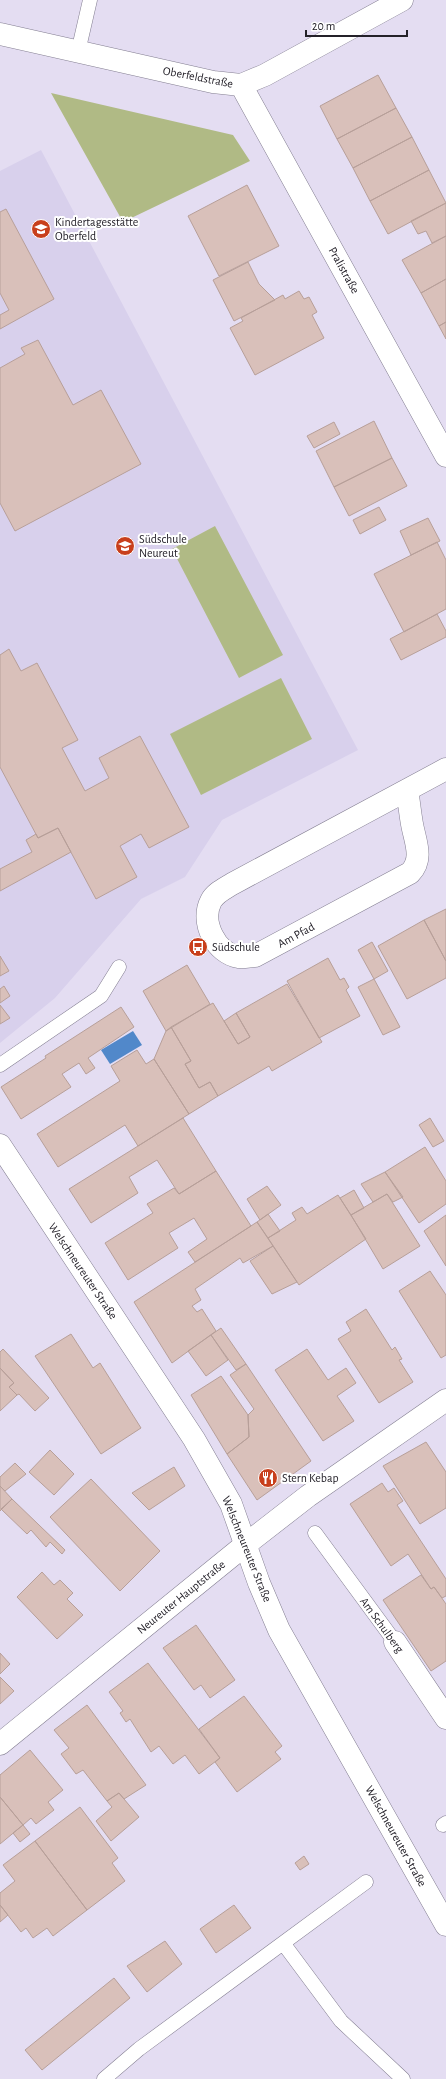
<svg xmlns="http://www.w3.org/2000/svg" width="446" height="2079" font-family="'Alegreya Sans',sans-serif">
  <rect width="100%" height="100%" fill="#e4ddf2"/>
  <path fill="#d8d0ec" d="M41 150 358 750 222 820 185 877 141 899 55 998 0 1043V171Z"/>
  <path fill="#b0ba85" d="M51 93 233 135 250 161 123 222Z
    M215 526 283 655 239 678 172 549Z
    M281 678 312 739 201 795 170 734Z"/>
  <path fill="#5188ca" d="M133 1031 142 1045 110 1064 101 1050Z"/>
  <path fill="#d9c0ba" stroke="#b79f99" d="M378 75 396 108 337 139 320 106Z
    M396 108 412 137 353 168 337 139Z
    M412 137 429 170 370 201 353 168Z
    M429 170 446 203 388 234 370 201Z
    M247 185 279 246 219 276 188 216Z
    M446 203V236L432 243 426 231 418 234 411 221Z
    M6 209 54 299 0 329V315L9 310 0 293V212Z
    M446 236V279L421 293 402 260Z
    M248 262 259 284 275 300 234 321 213 280Z
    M446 279V322L439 326 421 293Z
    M299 291 304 299 309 297 317 312 312 315 324 338 255 375 230 328 243 321 241 318 283 295 285 299Z
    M446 322V339L439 326Z
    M38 340 73 405 101 390 141 464 15 531 0 503V368L25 354 21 348Z
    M374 421 392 458 334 487 316 451Z
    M334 422 340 434 314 448 307 436Z
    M392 458 407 486 349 516 334 487Z
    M379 507 386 520 360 534 353 520Z
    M428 518 440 541 411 555 400 531Z
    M437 542 446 560V609L404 632 374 574Z
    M437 614 446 631V637L401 660 390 639Z
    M9 649 21 671 37 663 78 740 62 748 85 791 109 778 99 758 140 736 189 827 149 848 141 834 120 846 137 877 96 899 58 828 38 838 0 767V655Z
    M58 828 71 852 0 891V869L32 852 26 840 36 834 38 838Z
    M446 909V961L424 920Z
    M424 920 446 961V978L407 999 378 946Z
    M372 942 388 971 374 979 358 950Z
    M0 956 9 971 0 976Z
    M328 958 340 980 344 978 349 987 346 990 360 1016 319 1038 287 981Z
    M187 965 210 1004 166 1031 143 991Z
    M374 979 400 1027 383 1035 358 987Z
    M287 984 322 1042 272 1071 269 1066 218 1096 210 1082 199 1088 185 1064 191 1061 171 1027 213 1003 238 1044 250 1037 236 1013Z
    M4 986 10 996 0 1003V989Z
    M0 1005 10 1018 0 1024Z
    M121 1007 134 1027 88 1058 95 1068 86 1074 79 1063 62 1074 71 1087 21 1119 1 1087 46 1058 45 1056Z
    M236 1013 250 1037 238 1044 224 1021Z
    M171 1027 191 1061 185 1064 199 1088 210 1082 218 1096 189 1114 154 1059 166 1031Z
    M137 1050 146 1064 154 1059 189 1114 138 1146 125 1125 58 1167 37 1134 120 1081 111 1066Z
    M183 1118 216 1171 179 1194 157 1160 129 1177 138 1193 91 1223 69 1189Z
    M430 1118 444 1141 433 1147 419 1125Z
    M425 1147 446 1181V1204L419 1223 385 1172Z
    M216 1171 251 1226 195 1262 188 1252 207 1239 194 1218 169 1233 178 1248 128 1280 105 1243 153 1213 147 1204 174 1188 179 1194Z
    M385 1172 403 1197 393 1202 387 1194 373 1202 361 1184Z
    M267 1186 281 1205 260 1220 247 1199Z
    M354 1190 364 1208 351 1215 340 1198Z
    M387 1194 420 1246 383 1269 351 1215Z
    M338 1195 366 1239 299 1285 268 1238 296 1220 292 1213 302 1207 307 1214Z
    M268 1214 280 1231 268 1238 257 1222Z
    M446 1215V1266L424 1231Z
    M257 1222 273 1246 243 1263 240 1258 195 1289 201 1300 192 1306 197 1312 202 1309 216 1331 172 1363 134 1302Z
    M273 1246 297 1282 272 1294 250 1261Z
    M430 1271 446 1295V1355L441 1358 399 1291Z
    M366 1309 392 1350 395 1347 402 1359 399 1360 413 1382 379 1403 338 1339 351 1331 346 1322Z
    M221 1328 246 1364 236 1370 211 1335Z
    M71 1334 93 1368 100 1363 141 1428 101 1454 35 1356Z
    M211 1335 228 1360 206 1376 188 1351Z
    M3 1349 49 1398 35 1411 19 1394 17 1395 9 1387 14 1383 0 1368V1352Z
    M307 1349 328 1380 346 1368 356 1383 337 1396 354 1421 323 1441 275 1370Z
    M246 1364 311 1461 257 1500 227 1454 249 1437 248 1415 254 1409 230 1375Z
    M0 1368 14 1383 9 1387 17 1395 0 1411Z
    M221 1376 248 1415 249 1437 227 1454 191 1395Z
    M426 1442 446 1472V1508L420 1524 383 1466Z
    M50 1450 74 1474 54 1495 29 1472Z
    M15 1463 26 1474 5 1491 0 1486V1477Z
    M174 1467 185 1486 149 1510 132 1493Z
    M91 1479 160 1551 120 1591 50 1517Z
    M382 1483 388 1492 394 1488 403 1501 397 1505 446 1579V1596L442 1598 434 1587 431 1589 408 1554 391 1566 350 1504Z
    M0 1486 12 1499 0 1511Z
    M12 1499 65 1550 62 1554 50 1542 46 1547 31 1530 27 1534 1 1509Z
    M42 1572 54 1585 60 1580 73 1593 67 1599 83 1615 57 1639 17 1597Z
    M421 1575 431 1589 434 1587 446 1604V1661L431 1671 383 1600Z
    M196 1625 235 1680 210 1698 201 1685 194 1690 163 1648Z
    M0 1653 10 1664 0 1674Z
    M148 1663 220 1758 199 1774 185 1755 173 1764 159 1746 151 1752 130 1719 126 1722 120 1713 123 1711 109 1692Z
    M0 1677 14 1691 0 1704Z
    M244 1696 282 1746 275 1752 281 1759 237 1792 215 1762 220 1758 199 1729Z
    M87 1705 146 1785 124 1799 119 1793 107 1801 83 1770 76 1774 61 1754 69 1748 54 1730Z
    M30 1750 63 1790 48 1802 54 1810 36 1824 31 1818 23 1825 0 1797V1775Z
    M119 1793 139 1817 111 1841 96 1821 112 1807 107 1801Z
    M0 1797 23 1825 0 1844Z
    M80 1807 118 1858 112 1863 125 1881 87 1910 35 1841Z
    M23 1825 30 1834 20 1842 13 1833Z
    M35 1841 87 1910 53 1936 47 1928 33 1938 26 1928 21 1932 0 1905V1893L15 1881 3 1865Z
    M304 1856 309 1864 300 1870 295 1863Z
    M0 1905 8 1915 0 1922Z
    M234 1905 251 1928 216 1953 200 1929Z
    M165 1941 182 1964 147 1992 127 1966Z
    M114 1978 130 1998 42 2070 25 2050Z"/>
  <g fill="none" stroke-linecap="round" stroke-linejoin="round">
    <defs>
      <path id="service" d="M78 52 90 0
        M0 1065 101 996 119 967
        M315 1533 395 1642
        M443 1825 446 1823
        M283 1943 341 2021 403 2079
        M104 2079 139 2049 366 1882"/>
      <path id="minor" d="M0 34 213 82 241 85 265 75 402 0
        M241 85 446 456
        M407 790C409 801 410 813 412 824 415 841 424 859 410 873L255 956C250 956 244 958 239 957 216 954 200 922 211 901 215 893 224 889 232 884L446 769
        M245 1545 308 1496 446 1400
        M395 1642 446 1718"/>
      <path id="tertiary" d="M0 1744 245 1545"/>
      <path id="secondary" d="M0 1145 194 1439 231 1504 259 1583 279 1630 446 1925"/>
    </defs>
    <use href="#service" stroke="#837e91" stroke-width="15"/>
    <use href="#minor" stroke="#837e91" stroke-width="23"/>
    <use href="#tertiary" stroke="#837e91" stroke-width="23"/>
    <use href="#secondary" stroke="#837e91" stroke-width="23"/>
    <use href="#service" stroke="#fff" stroke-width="14"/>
    <use href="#minor" stroke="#fff" stroke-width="22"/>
    <use href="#tertiary" stroke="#fff" stroke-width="22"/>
    <use href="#secondary" stroke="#fff" stroke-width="22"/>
  </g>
  <defs>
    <symbol id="school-disc" viewBox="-11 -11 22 22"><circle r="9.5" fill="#c83f1c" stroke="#fff"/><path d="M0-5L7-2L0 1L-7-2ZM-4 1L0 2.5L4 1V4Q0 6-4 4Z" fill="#fff"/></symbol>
    <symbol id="bus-disc" viewBox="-11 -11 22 22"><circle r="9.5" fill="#c83f1c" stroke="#fff"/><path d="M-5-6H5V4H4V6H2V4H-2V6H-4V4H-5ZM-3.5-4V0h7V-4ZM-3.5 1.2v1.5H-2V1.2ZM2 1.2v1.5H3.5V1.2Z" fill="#fff"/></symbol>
    <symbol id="restaurant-disc" viewBox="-11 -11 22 22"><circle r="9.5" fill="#c83f1c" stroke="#fff"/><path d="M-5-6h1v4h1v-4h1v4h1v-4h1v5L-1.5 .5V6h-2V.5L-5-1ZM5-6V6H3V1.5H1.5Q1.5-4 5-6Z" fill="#fff"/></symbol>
  </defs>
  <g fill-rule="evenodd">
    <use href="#school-disc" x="30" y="218" width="22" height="22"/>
    <use href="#school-disc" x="114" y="535" width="22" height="22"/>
    <use href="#bus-disc" x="187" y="936" width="22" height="22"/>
    <use href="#restaurant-disc" x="257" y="1467" width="22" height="22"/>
  </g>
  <g text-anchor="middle" stroke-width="4" stroke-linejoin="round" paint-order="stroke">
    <g font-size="12" fill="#242129" stroke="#fff">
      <text transform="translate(198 77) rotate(11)" y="4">Oberfeldstraße</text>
      <text transform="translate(344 270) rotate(61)" y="4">Pralistraße</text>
      <text transform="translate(296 935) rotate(-28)" y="4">Am Pfad</text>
      <text transform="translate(83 1271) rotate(56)" y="4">Welschneureuter Straße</text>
      <text transform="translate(247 1549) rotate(68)" y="4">Welschneureuter Straße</text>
      <text transform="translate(181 1597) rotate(-39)" y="4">Neureuter Hauptstraße</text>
      <text transform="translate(382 1625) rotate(54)" y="4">Am Schulberg</text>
      <text transform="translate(396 1836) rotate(61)" y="4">Welschneureuter Straße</text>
    </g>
    <g font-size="12" fill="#242129" stroke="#fff" text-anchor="start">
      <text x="55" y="226">Kindertagesstätte<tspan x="55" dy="14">Oberfeld</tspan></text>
      <text x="139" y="543">Südschule<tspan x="139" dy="14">Neureut</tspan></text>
      <text x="212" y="951">Südschule</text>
      <text x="282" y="1482">Stern Kebap</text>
    </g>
  </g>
  <path d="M306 30v6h101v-6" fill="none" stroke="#242129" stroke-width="2"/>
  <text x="312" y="30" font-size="12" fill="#242129" stroke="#ffffff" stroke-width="3" paint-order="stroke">20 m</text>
</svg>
